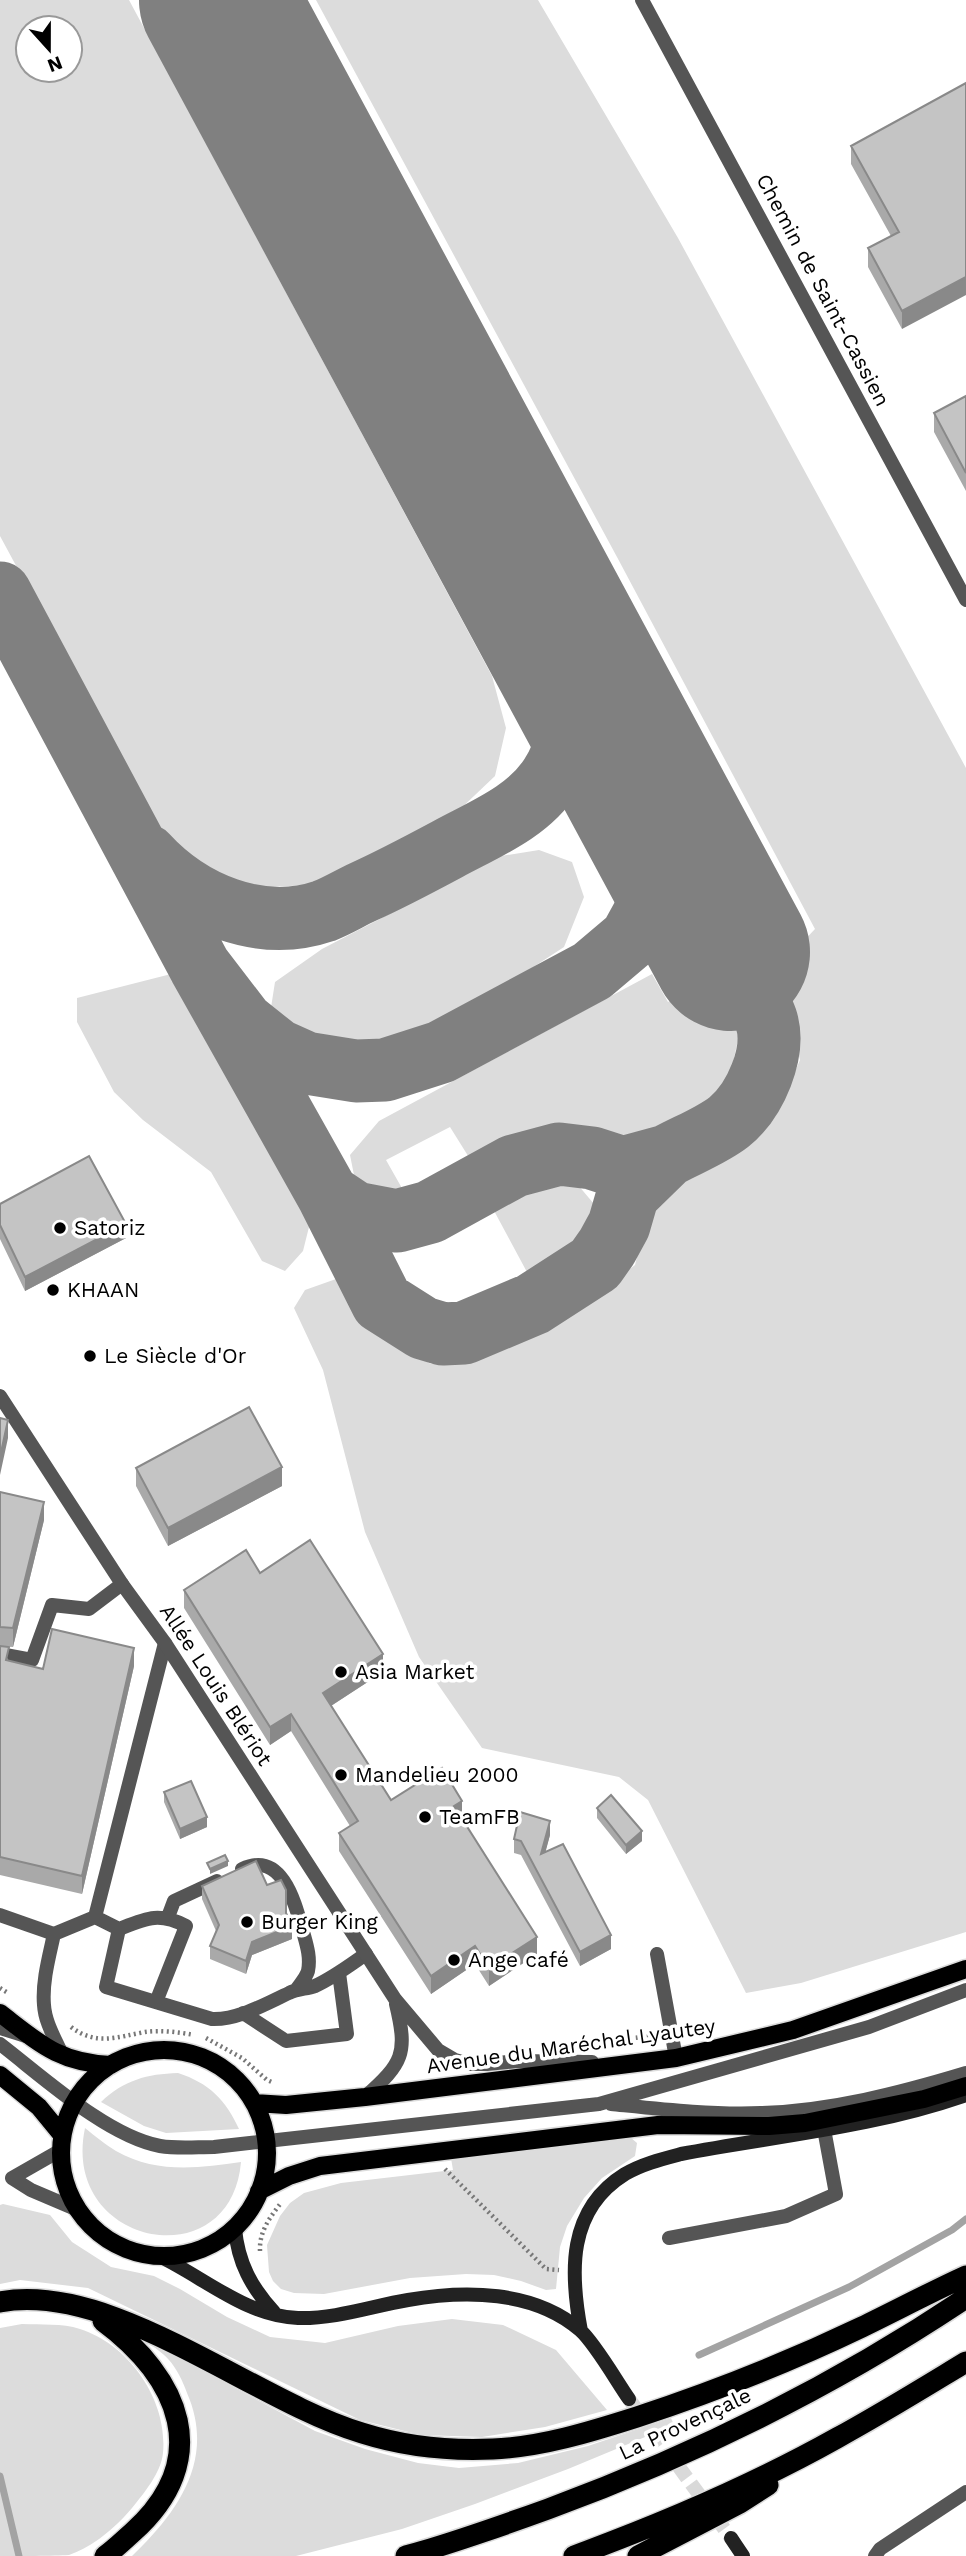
<svg xmlns="http://www.w3.org/2000/svg" width="966" height="2556" font-family="'Work Sans',sans-serif">
  <rect width="100%" height="100%" fill="#fff"/>
  <path fill="#dcdcdc" fill-rule="evenodd" d="M0 0H129L492 676 506 728 495 776 454 815 378 858 310 885 251 888 203 870 161 834 0 536ZM28 28H70V70H28Z
    M316 0H538L678 238 966 768V1932L801 1983 746 1993 648 1800 619 1777 482 1748 419 1657 365 1532 323 1370 294 1308 305 1290 336 1279 378 1336 431 1364 486 1356 566 1318 635 1265 647 1216 671 1190 775 1117 800 1060 778 968 815 929 617 557Z
    M539 850 572 862 584 897 564 947 475 1005 403 1039 340 1046 300 1032 270 1014 275 982 322 949 501 856Z
    M175 973 310 1223 303 1251 285 1271 262 1261 211 1172 143 1120 114 1092 77 1022V998Z
    M652 974 668 1002 712 979 739 1035 731 1072 709 1104 636 1143 570 1128 528 1132 470 1159 450 1127 386 1160 403 1190 383 1193 356 1185 350 1155 379 1121Z
    M556 1181 578 1185 594 1204 580 1237 557 1258 528 1274 492 1207 528 1186Z
    M178 2073C209 2083 226 2100 239 2129L166 2133 144 2126 101 2102C124 2080 147 2074 178 2073Z
    M85 2128C95 2136 106 2145 116 2151 156 2174 199 2168 241 2162 231 2280 60 2246 85 2128Z
    M621 2136 630 2137 637 2143 635 2156 602 2178 584 2198 567 2226 560 2247 556 2289 546 2290 521 2281 494 2275 466 2274 410 2278 324 2294 294 2293 281 2289 273 2281 269 2272 267 2245 280 2216 290 2203 304 2193 341 2183 453 2170 451 2158Z
    M3 2204 50 2215 72 2242 111 2267 154 2276 180 2289 227 2317 270 2337 325 2343 398 2326 452 2319 503 2325 556 2350 607 2410 545 2427 482 2437 421 2435 360 2420 88 2288 20 2280 0 2284V2205Z
    M22 2324C41 2325 62 2323 80 2329 130 2345 168 2401 163 2453 161 2473 144 2493 132 2508 115 2528 94 2546 69 2555 55 2556 17 2556 0 2556V2328Z
    M144 2339 315 2431 365 2449 418 2463 459 2468 518 2463 588 2446 671 2418 674 2425 568 2469 475 2504 402 2529 296 2556H132C178 2512 216 2459 187 2393 183 2382 177 2369 169 2360 162 2352 152 2346 144 2339Z"/>
  <g fill="none" stroke-linecap="round" stroke-linejoin="round">
    <path stroke="#a3a3a3" stroke-width="7" d="M699 2355 849 2287 952 2230 966 2219
      M0 2476 19 2556"/>
    <path stroke="#808080" stroke-width="63" d="M0 593 200 967 243 1023 277 1050 306 1063 356 1071 385 1070 441 1052 592 971 631 938 653 898 659 853 642 786
      M146 855C190 903 260 933 324 911 337 906 350 898 363 892 392 879 420 864 448 849 485 829 528 812 551 776 572 744 573 705 578 668
      M200 967 328 1195 382 1302 423 1328 443 1334 464 1333 533 1304 595 1264 607 1247 619 1225 628 1194 667 1156 623 1168 592 1158 559 1154 514 1166 430 1212 397 1221 355 1213 328 1195
      M667 1156C687 1145 711 1136 729 1122 755 1101 777 1052 766 1019 758 996 742 974 731 952"/>
    <path stroke="#808080" stroke-width="158" d="M218 0 731 952"/>
    <path stroke="#d9d9d9" stroke-width="14" stroke-dasharray="14 7" stroke-linecap="butt" d="M629 2399 731 2538"/>
    <defs>
      <path id="primary" d="M0 2013C39 2043 59 2063 111 2065
        M61 2153a103 103 0 1 1 206 0a103 103 0 1 1-206 0Z
        M0 2075 39 2107 62 2135
        M254 2103 286 2105 365 2097 676 2058 793 2030 966 1969
        M259 2191 289 2176 320 2166 658 2125 769 2126 805 2123 924 2099 966 2086"/>
      <path id="motorway" d="M0 2302C113 2281 254 2401 362 2433 403 2446 450 2451 493 2449 541 2447 590 2432 637 2417 713 2392 789 2362 862 2327 897 2310 931 2292 966 2276
        M103 2321C180 2378 214 2459 133 2532 124 2540 115 2549 105 2556
        M406 2556C454 2543 501 2526 548 2509 694 2455 836 2385 966 2298
        M574 2556C664 2523 753 2485 837 2438 881 2414 923 2388 966 2362
        M638 2556 740 2503 768 2485"/>
    </defs>
    <use href="#primary" stroke="#dbdbdb" stroke-width="21"/>
    <use href="#motorway" stroke="#dbdbdb" stroke-width="24"/>
    <path stroke="#777" stroke-width="4.5" stroke-dasharray="2 3.5" stroke-linecap="butt" d="M0 1988 8 1993
      M71 2027C96 2046 117 2037 145 2032 160 2030 179 2032 194 2035
      M206 2038 242 2058 267 2080 274 2083
      M592 2042 653 2036
      M445 2169 546 2269 559 2270
      M260 2251C259 2232 270 2217 281 2203"/>
    <path stroke="#555" stroke-width="14" d="M0 1654 32 1660 52 1605 89 1609 122 1584
      M242 1869C281 1851 294 1899 302 1928 306 1943 311 1956 308 1971 306 1978 300 1984 296 1990
      M0 1915 54 1934 95 1917 165 1643
      M95 1917 119 1929 106 1987 212 2019C238 2020 265 2004 289 1993 297 1989 306 1989 315 1986 333 1978 350 1965 366 1954
      M168 1917 174 1901 217 1881
      M119 1929C147 1918 159 1912 186 1926L156 2002
      M54 1934C49 1957 42 1982 44 2005 45 2023 56 2040 63 2057
      M657 1954 676 2058
      M243 2013 286 2041 347 2034 339 1973
      M0 2028 26 2036
      M0 2044C43 2077 107 2136 160 2146 178 2149 196 2147 214 2147L599 2104 869 2027 966 1990
      M611 2104C660 2109 711 2115 761 2113 830 2111 900 2093 966 2073
      M669 2238 786 2216 836 2194 824 2129
      M875 2556 880 2549 966 2492"/>
    <path stroke="#555" stroke-width="14" d="M642 0 966 600
      M0 1396 122 1584 165 1643 395 1999 438 2050 455 2060 470 2064H487L517 2061 592 2062
      M365 2097C403 2063 408 2054 396 2004
      M12 2178 31 2190 78 2210
      M12 2178 61 2150"/>
    <path stroke="#222" stroke-width="14" d="M235 2229C238 2262 251 2287 274 2312
      M159 2256C205 2278 246 2316 298 2318 336 2319 372 2306 408 2300 464 2290 534 2290 580 2330 595 2343 617 2382 629 2399
      M581 2331C570 2273 567 2210 625 2174 642 2164 662 2159 681 2154 776 2136 875 2127 966 2095
      M731 2538 743 2556"/>
    <use href="#primary" stroke="#000" stroke-width="18"/>
    <use href="#motorway" stroke="#000" stroke-width="21"/>
  </g>
  <path fill="#a9a9a9" d="M966 83 902 329 868 267V248L891 236 851 164V146Z
    M966 396V491L934 432V413Z
    M0 1204 126 1238 25 1291 0 1239Z
    M136 1468 282 1486 168 1546 136 1486Z
    M0 1492 44 1520 13 1647 0 1646 9 1661 43 1669 134 1666 82 1894 0 1875Z
    M260 1573 383 1672 331 1706 391 1800 462 1819 537 1954 489 1986 475 1964 431 1994 339 1851V1833L350 1826 291 1731 270 1745 184 1608V1590Z
    M164 1792 207 1827 180 1839 164 1802Z
    M597 1808 642 1841 626 1854 597 1818Z
    M550 1835 545 1852 611 1949 580 1966 521 1855 514 1853V1839Z
    M267 1885 286 1913 292 1939 252 1955 246 1974 210 1959V1946L216 1931 202 1899V1886Z"/>
  <path fill="#898989" d="M966 277V295L902 329V311Z
    M126 1224V1238L25 1291V1277Z
    M8 1420V1438L0 1475V1457Z
    M282 1467V1486L168 1546V1528Z
    M44 1502V1520L13 1647V1628Z
    M134 1648V1666L82 1894V1876Z
    M383 1654V1672L323 1711V1693Z
    M291 1714V1731L270 1745V1727Z
    M462 1801V1819L454 1824V1806Z
    M207 1817V1827L180 1839V1829Z
    M550 1821V1835L541 1869V1854Z
    M642 1831V1841L626 1854V1845Z
    M228 1861V1866L210 1874V1869Z
    M292 1926V1939L252 1955 246 1974V1961L252 1942Z
    M611 1935V1949L580 1966V1952Z
    M537 1937V1954L489 1986V1968Z
    M475 1946V1964L431 1994V1976Z"/>
  <path fill="#c4c4c4" stroke="#898989" stroke-width="2" d="M966 83V277L902 311 868 248 899 232 851 146Z
    M966 396V473L934 413Z
    M89 1156 126 1224 25 1277 0 1225V1204Z
    M249 1407 282 1467 168 1528 136 1468Z
    M0 1418 8 1420 0 1457Z
    M0 1492 44 1502 13 1628 0 1627Z
    M310 1540 383 1654 323 1693 391 1800 442 1768 462 1801 454 1806 537 1937 489 1968 475 1946 431 1976 339 1833 358 1821 291 1714 270 1727 184 1590 246 1550 260 1573Z
    M52 1629 134 1648 82 1876 0 1857V1646L9 1647 6 1660 43 1669Z
    M191 1781 207 1817 180 1829 164 1792Z
    M611 1795 642 1831 626 1845 597 1808Z
    M520 1812 550 1821 541 1854 563 1844 611 1935 580 1952 521 1841 514 1839Z
    M225 1855 228 1861 210 1869 207 1863Z
    M256 1861 267 1885 281 1880 286 1890V1913L292 1926 252 1942 246 1961 210 1946 219 1925 202 1886Z"/>
  <g fill="#000" stroke="#fff" stroke-width="2.5">
    <circle cx="60" cy="1228" r="7"/>
    <circle cx="53" cy="1290" r="7"/>
    <circle cx="90" cy="1356" r="7"/>
    <circle cx="341" cy="1672" r="7"/>
    <circle cx="341" cy="1775" r="7"/>
    <circle cx="425" cy="1817" r="7"/>
    <circle cx="247" cy="1922" r="7"/>
    <circle cx="454" cy="1960" r="7"/>
  </g>
  <g text-anchor="middle" stroke-width="7" stroke-linejoin="round" paint-order="stroke">
    <g font-size="21" fill="#000" stroke="#fff">
      <text transform="translate(823 290) rotate(62)" y="7">Chemin de Saint-Cassien</text>
      <text transform="translate(216 1685) rotate(57)" y="7">Allée Louis Blériot</text>
      <text transform="translate(571 2046) rotate(-8)" y="7">Avenue du Maréchal Lyautey</text>
      <text transform="translate(685 2424) rotate(-25)" y="7">La Provençale</text>
    </g>
    <g font-size="21" fill="#000" stroke="#fff" text-anchor="start">
      <text x="74" y="1235">Satoriz</text>
      <text x="67" y="1297">KHAAN</text>
      <text x="104" y="1363">Le Siècle d'Or</text>
      <text x="355" y="1679">Asia Market</text>
      <text x="355" y="1782">Mandelieu 2000</text>
      <text x="439" y="1824">TeamFB</text>
      <text x="261" y="1929">Burger King</text>
      <text x="468" y="1967">Ange café</text>
    </g>
  </g>
  <g transform="translate(49 49) rotate(159)"><circle r="33" fill="#ffffff" stroke="#999999" stroke-width="2"/>
  <path d="M0-5L12 26L0 18L-12 26Z" fill="#000000"/>
  <text y="-10" font-size="19" font-weight="bold" text-anchor="middle" fill="#000000">N</text>
  </g>
</svg>
